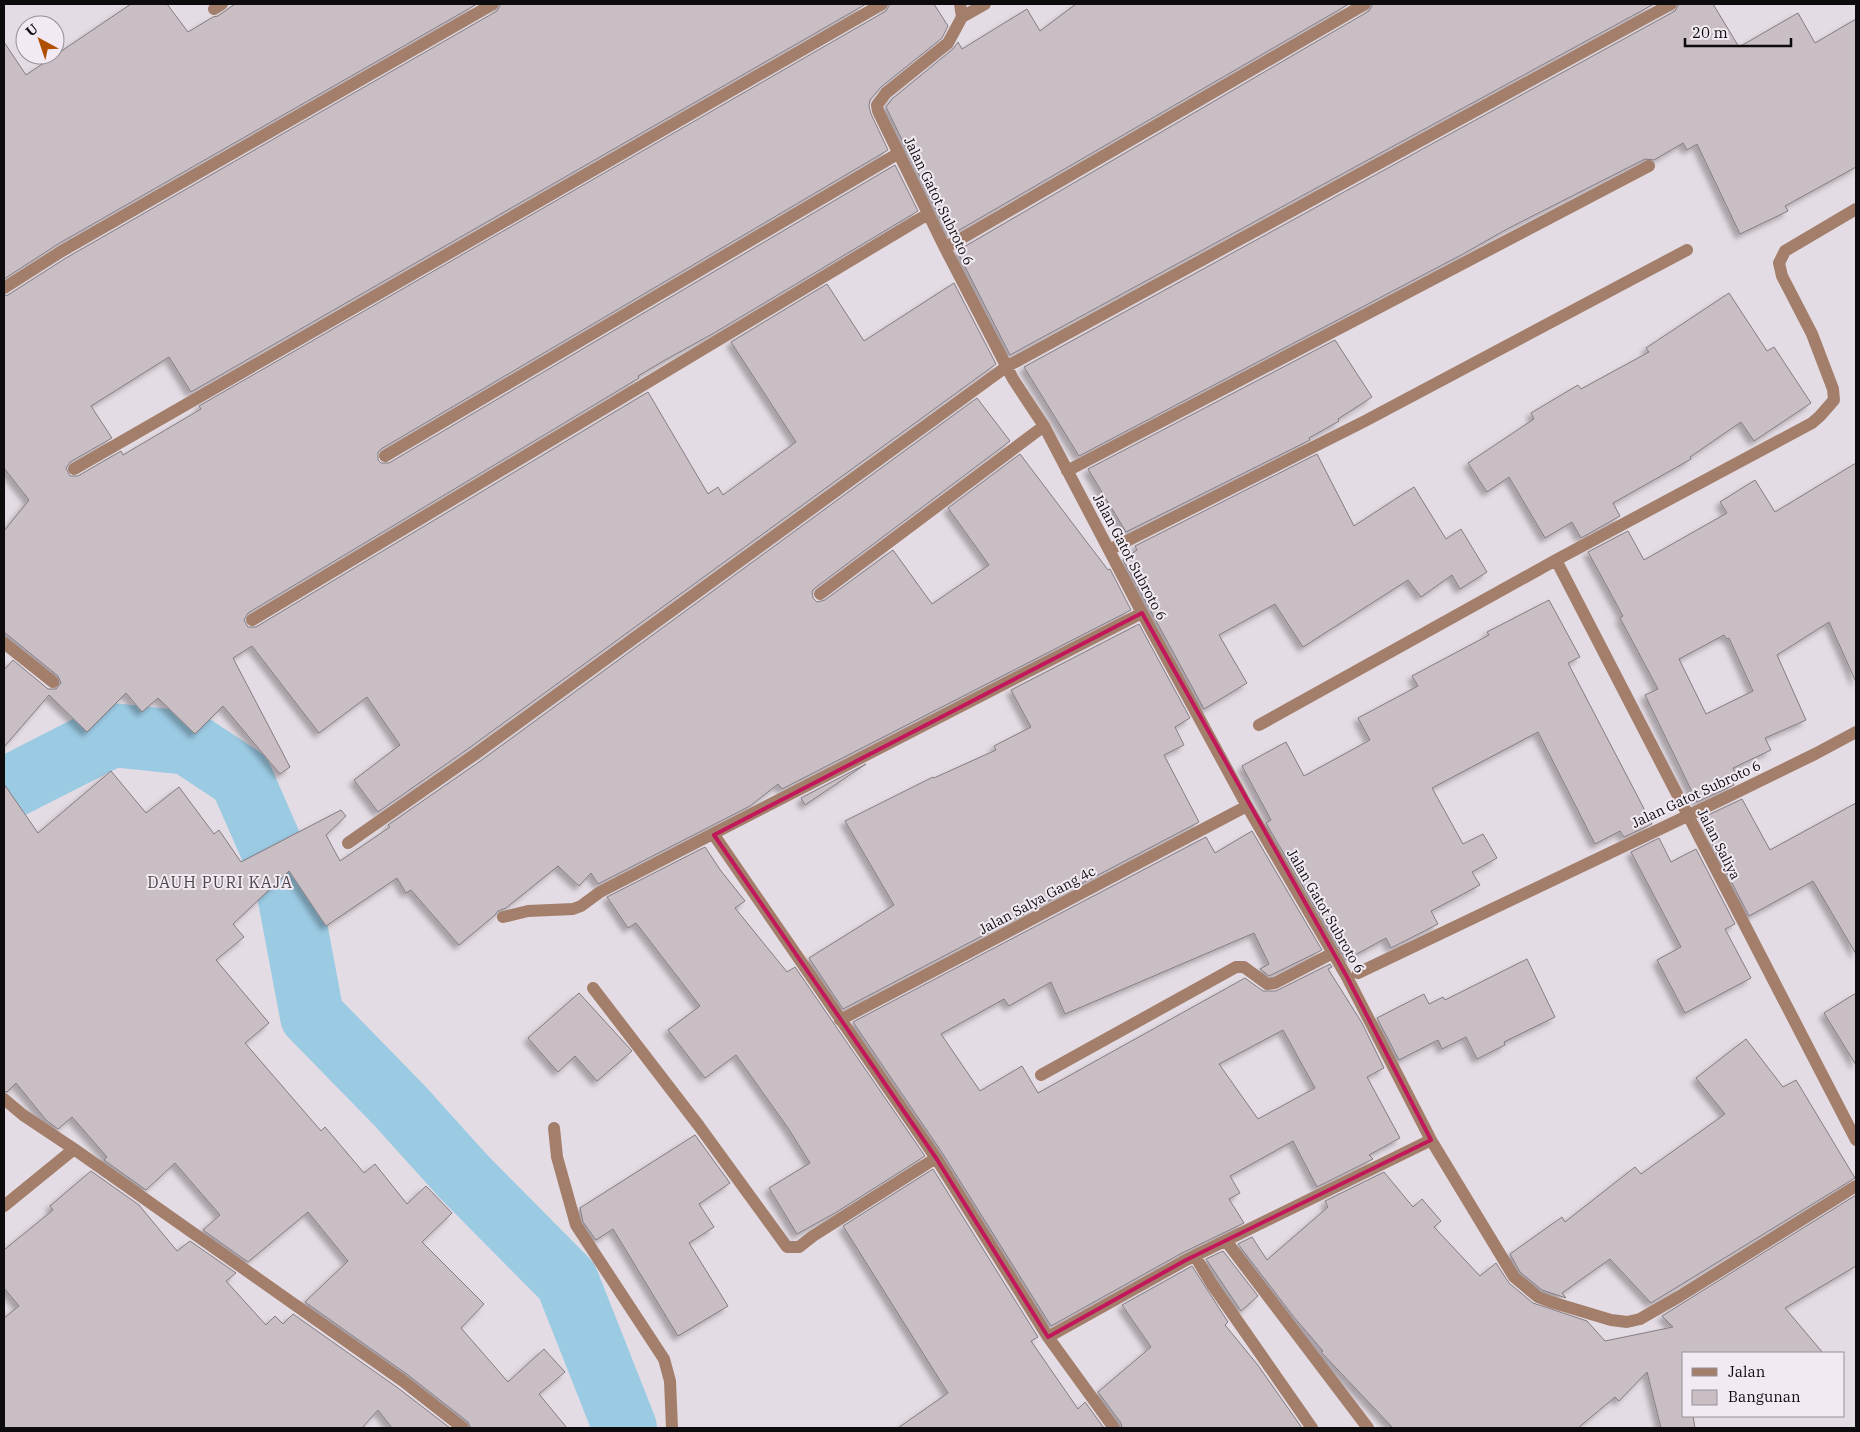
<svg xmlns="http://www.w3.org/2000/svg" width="1860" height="1432" font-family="'IBM Plex Serif',serif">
  <defs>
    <filter id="shadow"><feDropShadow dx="-4.5" dy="4.5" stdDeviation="2.5" flood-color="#0004"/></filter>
  </defs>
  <rect width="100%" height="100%" fill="#e4dce4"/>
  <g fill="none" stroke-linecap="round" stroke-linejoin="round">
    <path stroke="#9bcae3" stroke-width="64" d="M4 790 112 735 188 743 241 778 287 883 312 1016 399 1105 464 1177 567 1281 625 1428"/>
  </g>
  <path fill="#c8bec4" stroke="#857c82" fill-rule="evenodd" filter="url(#shadow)" d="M131 4H167L188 32 213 17 218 16 235 4H477L58 244 4 279V42L26 75Z
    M501 4H866L191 392 169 357 91 406 112 438 70 462 66 468 70 476H78L121 451 123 455 201 409 199 406 886 11 890 4H934L948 26 942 38 881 87 870 100 869 106 871 114 888 150 381 449 378 452V460L381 463H389L895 165 918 211 714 333 665 360 638 376 639 378 248 613 244 620 248 627H256L648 392 708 494 718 487 723 495 796 442 731 342 827 284 864 341 954 283 996 364 469 748 378 812 354 780 400 745 367 697 319 733 252 646 233 658 290 767 280 774 223 706 195 734 158 698 142 712 126 693 87 732 49 695 4 747V670L13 660 48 689H56L61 683 58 676 4 632V531L29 500 4 468V296L8 295 66 258 497 11Z
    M1076 4H1349L949 236 886 107 892 99 953 49 958 42 962 49 1027 9 1040 31Z
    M1373 4H1654L1010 355 957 251 1369 11Z
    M1679 4H1713L1739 47 1798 13 1815 43 1856 19V167L1785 206 1788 211 1740 234 1697 144 1687 150 1683 143 1654 160 1645 159 1507 229 1463 254 1079 456 1024 367 1675 11Z
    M1729 293 1767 351 1774 347 1811 403 1754 441 1741 422 1690 457 1691 459 1613 503 1620 516 1581 538 1572 522 1545 538 1509 477 1487 492 1468 463 1534 419 1531 413 1578 385 1581 389 1649 352 1646 348Z
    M1335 340 1372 397 1338 419 1339 421 1309 438 1310 440 1126 532 1088 469Z
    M977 398 1010 441 815 588 812 591 813 598 817 602 825 600 893 550 932 604 989 565 948 508 1020 454 1108 570 1110 569 1131 610 782 789 778 784 750 806 598 884 591 873 579 886 558 866 506 908 498 911 495 915 459 945 411 890 406 893 397 878 326 926 289 871 233 924 244 937 216 960 269 1023 245 1043 321 1131 325 1127 364 1173 375 1164 407 1204 426 1186 452 1213 422 1242 484 1304 461 1328 508 1382 544 1349 565 1372 539 1394 567 1428H471L468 1422 408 1375 305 1302 348 1261 308 1212 248 1262 203 1230 220 1215 175 1163 146 1190 104 1160 107 1157 72 1117 58 1129 46 1120 16 1083 7 1092 4 1091V784L38 833 111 771 146 813 179 787 214 834 219 830 241 862 341 810 346 816 326 835 340 861 390 827 388 825 479 762Z
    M1317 454 1354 526 1414 487 1446 539 1461 529 1487 572 1460 589 1452 575 1421 597 1408 580 1303 647 1275 604 1219 635 1247 683 1204 709 1123 560 1137 550 1135 546Z
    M1856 463V682L1829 622 1777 655 1806 720 1765 738 1771 750 1733 768 1735 773 1729 776 1734 785 1697 802 1645 695 1658 689 1620 618 1623 616 1588 552 1628 531 1644 560 1727 513 1720 502 1755 480 1775 512ZM1724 635 1727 639 1729 638 1753 691 1706 714 1679 659Z
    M1549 600 1580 657 1568 663 1652 824 1624 837 1620 831 1595 844 1538 732 1432 788 1463 844 1483 834 1497 858 1472 872 1480 885 1431 911 1438 924 1391 948 1386 938 1346 960 1266 823 1271 820 1242 766 1286 742 1304 776 1370 740 1358 718 1418 686 1412 676 1489 635 1487 632Z
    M1139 624 1190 718 1175 727 1184 745 1164 755 1199 822 843 1009 809 958 894 905 845 821 933 777 934 778 996 750 994 746 1031 727 1011 690Z
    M866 764 805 805 801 798Z
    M1742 799 1770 850 1856 803V954L1813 881 1749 916 1711 842 1715 840 1704 817Z
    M1252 831 1322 950 1269 976 1260 969 1269 964 1254 933 1065 1014 1051 982 1009 1006 1004 999 941 1034 980 1091 1022 1066 1038 1093 1245 978 1263 991H1276L1330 964 1332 967 1328 969 1362 1023 1384 1068 1367 1077 1400 1138 1369 1155 1373 1159 1317 1187 1293 1141 1230 1176 1240 1193 1229 1199 1244 1223 1182 1253 1051 1326 943 1154 853 1022 1206 837 1215 853ZM1283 1030 1315 1088 1258 1119 1219 1064Z
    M1659 838 1671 862 1696 849 1735 924 1725 929 1751 978 1685 1013 1657 960 1681 947 1631 852Z
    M705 847 721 871 745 901 735 908 787 972 795 967 925 1156 835 1213 797 1234 769 1188 810 1163 788 1128 736 1055 705 1078 668 1030 700 1006 636 923 628 928 607 897Z
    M1527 959 1555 1017 1504 1042 1505 1045 1477 1059 1466 1037 1442 1049 1438 1040 1399 1060 1377 1018 1424 994 1429 1004 1443 997 1445 1000Z
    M579 993 632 1051 597 1081 575 1056 558 1072 528 1038Z
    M1856 993V1065L1824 1013Z
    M1746 1039 1783 1087 1796 1080 1855 1178 1651 1303 1610 1259 1562 1293 1566 1298 1542 1290 1520 1272 1510 1254 1562 1217 1565 1222 1635 1167 1641 1174 1725 1114 1696 1078Z
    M695 1135 730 1183 699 1204 714 1227 689 1243 728 1306 678 1336 613 1229 596 1240 583 1222 580 1208Z
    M933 1169 1038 1337 1031 1341 1078 1409 1085 1402 1104 1428H898L948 1393 843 1226Z
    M91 1171 139 1205 177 1251 190 1241 236 1273 226 1281 266 1325 275 1316 283 1324 293 1314 398 1388 450 1428H392L378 1410 362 1428H4V1318L19 1306 4 1288V1250L53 1210 50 1206Z
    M1384 1172 1413 1207 1422 1199 1441 1221 1434 1227 1480 1276 1496 1263 1509 1283 1533 1303 1587 1321 1605 1341 1673 1327 1662 1316 1856 1195V1266L1785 1308 1823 1353H1684V1416H1693L1695 1428H1661L1647 1372 1619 1401 1615 1397 1578 1428H1393L1321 1352 1323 1351 1293 1316 1238 1244 1252 1237 1267 1260 1328 1207 1325 1201Z
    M1223 1251 1258 1296 1241 1311 1206 1259Z
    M1192 1266 1228 1322 1225 1325 1257 1364 1302 1428H1122L1121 1423 1098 1392 1151 1347 1122 1305Z"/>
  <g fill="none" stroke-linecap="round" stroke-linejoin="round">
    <path stroke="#a37e6a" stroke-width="12" d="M960 4 962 17 948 43 886 93 877 105 878 111 945 248 1013 379 1044 426 1142 613 1247 806 1347 977 1431 1140 1514 1277 1538 1297 1551 1302 1611 1320 1627 1322 1640 1319 1680 1296 1856 1186
      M214 9 222 4
      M962 17 985 4
      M945 248 1365 4
      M4 288 62 251 493 4
      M385 456 899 153
      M74 469 882 4
      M1067 471 1649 166
      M1109 550 1365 421 1687 250
      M1556 560 1856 1140
      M820 594 1044 426
      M252 620 928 214
      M4 643 53 682
      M1259 725 1556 560 1812 423 1820 416 1834 400 1833 389 1812 334 1782 276 1779 263 1785 251 1856 209
      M714 835 936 1158 1048 1337 1114 1428
      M348 843 474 755 1006 367 1671 4
      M503 917 528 911 573 909 581 906 600 892 1142 613
      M1358 973 1727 797 1815 754 1856 732
      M593 988 699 1126 787 1247H799L813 1236 936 1158
      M840 1020 1247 806
      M1041 1075 1236 967H1244L1267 984 1275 983 1333 953
      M4 1099 23 1115 74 1149 403 1381 463 1428
      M554 1128 557 1157 576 1225 664 1359 670 1381 672 1428
      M4 1206 74 1149
      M1226 1241 1368 1428
      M1195 1256 1211 1283 1312 1428
      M1048 1337 1186 1260 1431 1140"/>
  </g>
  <path fill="none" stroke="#c2185b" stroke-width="4" stroke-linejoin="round" d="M1142 613 1347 977 1431 1140 1186 1260 1048 1337 936 1158 714 835Z"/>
  <g text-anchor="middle" stroke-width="4" stroke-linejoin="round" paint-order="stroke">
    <g font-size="14" fill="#0d0b0d" stroke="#f2eaf2">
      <text transform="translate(939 201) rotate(64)" y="5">Jalan Gatot Subroto 6</text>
      <text transform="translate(1130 557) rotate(62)" y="5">Jalan Gatot Subroto 6</text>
      <text transform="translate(1696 794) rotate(-25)" y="5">Jalan Gatot Subroto 6</text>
      <text transform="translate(1719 844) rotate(63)" y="5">Jalan Saliya</text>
      <text transform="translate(1037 900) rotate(-28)" y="5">Jalan Salya Gang 4c</text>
      <text transform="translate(1326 911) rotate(60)" y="5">Jalan Gatot Subroto 6</text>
    </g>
    <g font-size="16" letter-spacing="1" fill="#4c464c" stroke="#f2eaf2">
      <text x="220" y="888">DAUH PURI KAJA</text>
    </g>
  </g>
  <rect width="1860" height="1432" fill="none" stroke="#0d0b0d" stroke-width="10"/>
  <rect x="1682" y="1352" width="162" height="65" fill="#f2eaf2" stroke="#969196"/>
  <rect x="1692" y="1368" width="25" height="8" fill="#a37e6a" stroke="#969196"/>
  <text x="1728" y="1377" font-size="15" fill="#0d0b0d">Jalan</text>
  <rect x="1692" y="1390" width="25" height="15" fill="#c8bec4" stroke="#969196"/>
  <text x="1728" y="1402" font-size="15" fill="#0d0b0d">Bangunan</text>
  <g transform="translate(40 40) rotate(320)"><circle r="24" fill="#f2eaf2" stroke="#969196"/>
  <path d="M0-4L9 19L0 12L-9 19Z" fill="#ae4f02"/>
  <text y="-8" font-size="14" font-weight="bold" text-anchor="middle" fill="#0d0b0d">U</text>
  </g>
  <path d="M1685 38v8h106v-8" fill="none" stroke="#0d0b0d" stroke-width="2.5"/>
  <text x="1692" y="38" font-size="15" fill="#0d0b0d" stroke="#f2eaf2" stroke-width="4" paint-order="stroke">20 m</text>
</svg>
